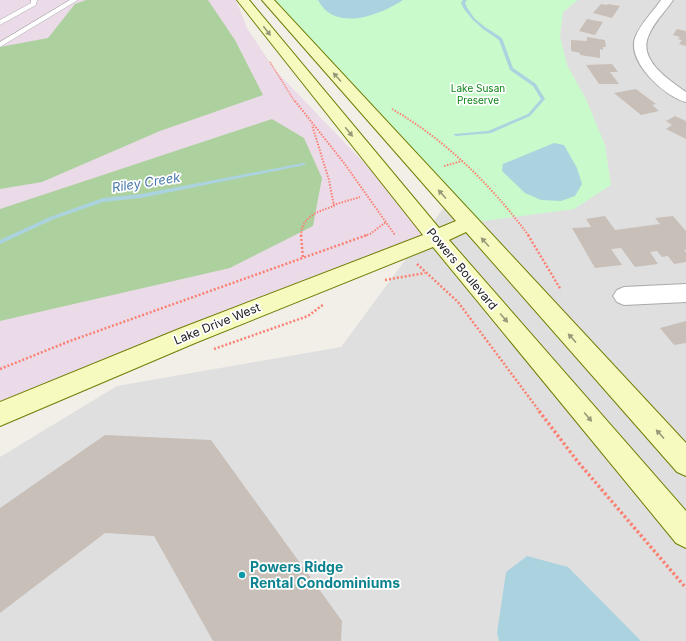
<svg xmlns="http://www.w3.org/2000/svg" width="686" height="641" font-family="Inter,sans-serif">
  <rect width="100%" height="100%" fill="#f2efe9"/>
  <path fill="#e0dfdf" d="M539 0H686V641H0V457L117 386 341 347 479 160Z"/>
  <path fill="#ebdbe8" d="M0 0H236L247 28 275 70 436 238 0 418Z"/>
  <path fill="#add19e" d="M86 0H208L235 40 263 95 160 131 42 182 0 189V47L48 38 75 4Z
    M272 119 304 138 322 178 313 226 230 268 0 321V209Z"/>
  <path fill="#c8facc" d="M268 0H578L563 12 560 36 567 65 586 99 605 145 611 185 574 209 468 223Z"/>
  <path fill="#aad3df" d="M318 0H403C380 15 335 33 318 0Z
    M554 143 564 145 577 168 582 184 575 196 561 201 541 200 525 193 502 171 503 164Z
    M527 556 568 567 641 641H499L497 633 506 572Z"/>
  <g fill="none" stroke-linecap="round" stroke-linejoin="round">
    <path fill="#aad3df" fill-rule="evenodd" d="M463 0H467L465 3 468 9 475 19 485 27 502 38 513 68 536 84 545 99 530 116 491 133 456 136 454 135V134L488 131 528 114 541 99 533 86 510 70 499 40 483 29 473 20 464 9 461 3Z
      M303 163H305V165L141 198 103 202 54 219 0 244V240L50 217 103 198 141 194Z"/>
  </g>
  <path fill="#c7bfb8" d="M601 4 607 5 608 4 620 6 612 18 593 13Z
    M587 19 603 22 595 35 579 31Z
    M677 29 686 31V46L679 44 682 40 678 39 680 37 673 35Z
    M587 37 605 40 606 47H603V50L600 49V58L580 55V53L571 51V40L587 41Z
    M612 64 618 72H610L619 84H599L586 65Z
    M636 89 656 104 652 105 659 111 641 115 614 93Z
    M675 116 686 121V139L666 129 672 125 666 121Z
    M605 216 615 230 660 224 655 218 673 216 686 231V250H684L686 252V262L674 264 668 256 662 257 657 251 650 252 658 264 635 267 621 248 611 249 622 265 595 268 572 228 591 227 586 219Z
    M686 321V343L674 345 660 328Z
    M105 435 211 440 342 621 341 641H213L154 536 105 533 0 613V508Z"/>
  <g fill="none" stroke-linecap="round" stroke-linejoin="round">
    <defs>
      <path id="lane" d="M31 0H37L36 5 0 25V20L31 3Z
        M70 0H78L0 47V42Z"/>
      <path id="street" d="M661 0H673C665 12 653 23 648 37 639 61 669 80 686 92V102C665 97 627 62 635 38 640 24 653 12 661 0Z
        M686 284V302L624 305 617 302 613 296 617 290 624 287Z"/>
      <path id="secondary" d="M237 0H249L439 228 456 221 262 0H274L686 443V476L677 472 466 232 449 240 686 511V548L676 543 433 247 195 343 0 426V402L179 329 423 235Z"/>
    </defs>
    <use href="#lane" stroke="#a9a9a9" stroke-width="1"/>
    <use href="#street" stroke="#a9a9a9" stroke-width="2"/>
    <use href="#secondary" stroke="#707d05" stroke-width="2"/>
    <path stroke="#fa8072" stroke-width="1.5" stroke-dasharray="1 1" stroke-linecap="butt" d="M270 62 295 102"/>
    <path stroke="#fa8072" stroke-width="2" stroke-dasharray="1.5 1.5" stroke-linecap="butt" d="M295 101 344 163 395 235
      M392 109C447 141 491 185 529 236
      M444 166 462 161
      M333 205 360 197
      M301 236C302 216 317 212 334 206L329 180 312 125
      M364 236 370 234 386 222"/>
    <path stroke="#fa8072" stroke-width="2.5" stroke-dasharray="2 2" stroke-linecap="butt" d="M301 235 303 258
      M528 235 561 290
      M417 264 458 302 540 412
      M385 280 425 273
      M214 349 308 316 324 304
      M0 369 70 341 367 235"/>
    <path stroke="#fa8072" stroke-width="3.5" stroke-dasharray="2.5 2.5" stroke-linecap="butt" d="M539 411 578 462 686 588"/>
    <use href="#lane" fill="#fff" fill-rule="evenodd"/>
    <use href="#street" fill="#fff" fill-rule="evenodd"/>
    <use href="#secondary" fill="#f7fabf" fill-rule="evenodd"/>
  </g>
  <defs><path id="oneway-solid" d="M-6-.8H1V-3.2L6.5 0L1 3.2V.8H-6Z"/></defs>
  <g fill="#979978">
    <use href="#oneway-solid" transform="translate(267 31) rotate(52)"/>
    <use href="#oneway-solid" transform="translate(337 77) rotate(-132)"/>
    <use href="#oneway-solid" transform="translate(349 132) rotate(51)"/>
    <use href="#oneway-solid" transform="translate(442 194) rotate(-132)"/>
    <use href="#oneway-solid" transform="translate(485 242) rotate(-132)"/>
    <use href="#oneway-solid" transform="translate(504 318) rotate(50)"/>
    <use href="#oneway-solid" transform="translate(572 338) rotate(-132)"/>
    <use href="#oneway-solid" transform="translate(588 417) rotate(50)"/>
    <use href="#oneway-solid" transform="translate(660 434) rotate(-132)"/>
  </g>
  <circle fill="#0f9aa8" stroke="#fff" stroke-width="1.5" cx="242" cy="575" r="4"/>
  <g text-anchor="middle" stroke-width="3.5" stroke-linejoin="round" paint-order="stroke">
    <g font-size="10" fill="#0c8416" stroke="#fff">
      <text x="478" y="92">Lake Susan<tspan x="478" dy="12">Preserve</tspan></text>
    </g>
    <g font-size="12" fill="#222" stroke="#fff">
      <text transform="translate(462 269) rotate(50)" y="4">Powers Boulevard</text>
      <text transform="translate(217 324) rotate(-22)" y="4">Lake Drive West</text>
    </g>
    <g font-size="13" font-style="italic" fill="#4a7aab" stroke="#fff">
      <text transform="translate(146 182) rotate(-9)" y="5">Riley Creek</text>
    </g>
    <g font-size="14" font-weight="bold" fill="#0d838f" stroke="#fff" text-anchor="start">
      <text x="250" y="572">Powers Ridge<tspan x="250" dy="16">Rental Condominiums</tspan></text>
    </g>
  </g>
</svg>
